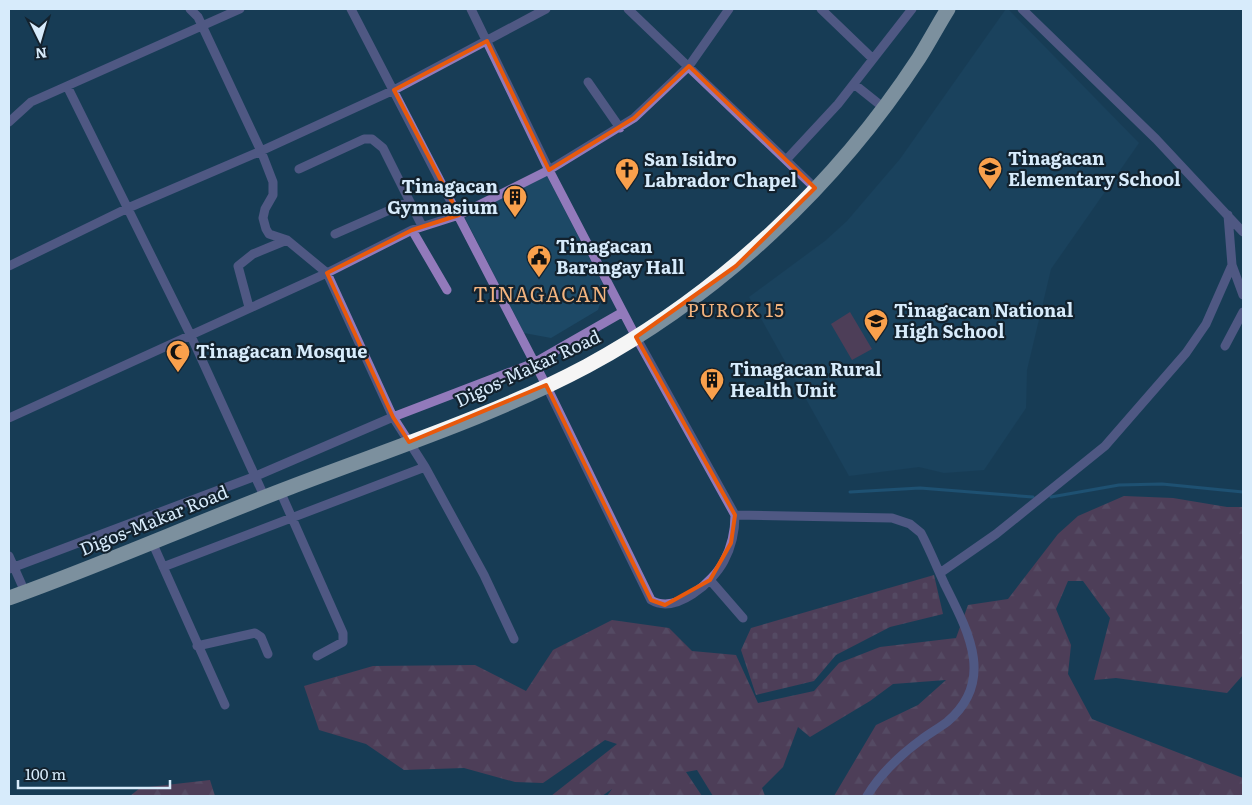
<svg xmlns="http://www.w3.org/2000/svg" width="1252" height="805" font-family="Literata,serif">
  <defs>
    <pattern id="forest-firs" width="22" height="20" patternUnits="userSpaceOnUse" patternTransform="scale(1.25)"><rect width="22" height="20" fill="#8f405b"/><path d="M5 1l3.5 6h-7zM16 11l3.5 6h-7z" fill="#9e5c73"/></pattern>
    <pattern id="cemetery-stones" width="16" height="16" patternUnits="userSpaceOnUse" patternTransform="scale(1.25)"><rect width="16" height="16" fill="#8f405b"/><path d="M2 7V4a2 2 0 0 1 4 0v3zM10 15v-3a2 2 0 0 1 4 0v3z" fill="#9e5c73"/></pattern>
  </defs>
  <rect width="100%" height="100%" fill="#183d56"/>
  <path fill="#1d4966" d="M1006 9H1008L1139 143 1051 269 1027 370 1026 408 984 470 944 473 919 467 849 476 749 297 825 241 847 221 900 159Z
    M546 174 605 288 598 310 551 338 524 333 465 218Z"/>
  <path fill="url(#forest-firs)" d="M1124 496 1173 498 1227 507H1243V675L1227 693 1116 678 1094 680 1110 618 1083 581H1068L1056 609 1071 645 1068 674 1092 719 1243 778V796H834L876 725 918 705 946 680 893 684 870 701 810 737 798 727 783 767 762 788 765 796H713L697 770 686 772 702 796H607L612 789 602 796H551L617 744 605 740 543 783 515 782 464 768 404 770 366 744 319 730 304 686 373 666 475 665 526 691 553 650 612 620 669 628 692 651 736 655 758 703 814 691 839 663 880 647 956 638 968 605 1008 599 1058 534 1078 516Z
    M210 780 215 796H130L140 788Z"/>
  <path fill="url(#cemetery-stones)" d="M934 575 943 614 890 627 836 655 814 681 756 695 741 650 751 628Z"/>
  <path fill="#8f405b" d="M850 312 872 349 852 360 831 324Z"/>
  <g fill="none" stroke-linecap="round" stroke-linejoin="round">
    <path stroke="#266a96" stroke-width="3" d="M850 492 920 488 1033 497
      M1051 497 1119 485 1162 484 1243 492"/>
    <path stroke="#927abb" stroke-width="9" d="M190 9 198 17 261 151 273 182V195L265 209 263 218 266 229 269 234 287 240 327 273 393 417 425 467 484 575 514 639
      M351 9 546 385 651 600C676 615 713 582 724 561 732 546 735 532 735 515L636 337 549 170 471 9
      M628 9 815 188
      M821 9 873 59
      M1022 9 1156 139 1243 232
      M588 82 620 128
      M854 84 884 108
      M67 86 191 336 265 498
      M9 122 31 102 240 9
      M786 160 838 104 912 9
      M299 169 364 139H372L383 148 422 226
      M412 230 447 290
      M335 234 408 202
      M1232 265 1243 295
      M9 266 128 208 261 151 394 90 546 9
      M249 307 238 266 253 254 287 240
      M1225 346 1243 312
      M9 418 327 273 412 230 459 215 549 170 634 118 689 66 729 9
      M280 491 343 633V642L317 656
      M735 515 892 518 910 524 921 533C930 550 937 568 945 585 968 631 996 681 947 722 939 728 930 733 922 739 900 755 881 773 867 796
      M152 542 225 705
      M9 556 25 592
      M163 567 425 467
      M9 569 256 476 393 417 534 363 623 312
      M940 573 996 534 1105 446 1186 353 1206 324 1232 265 1228 215
      M710 580 743 618
      M197 646 255 633 261 637 268 654"/>
    <path stroke="#f5f5f5" stroke-width="15" d="M9 598C104 564 196 523 291 487 390 449 493 416 587 366 720 294 836 185 919 58 929 42 938 25 948 9"/>
  </g>
  <path d="M0 0H1252V805H0ZM487 41 549 170 634 118 689 66 815 188 736 266 636 337 735 515 731 543 710 580 665 605 651 600 546 385 409 442 393 417 327 273 412 230 459 215 394 90Z" fill="#183d56" fill-opacity=".55" fill-rule="evenodd"/>
  <path fill="none" stroke="#e8590c" stroke-width="4" stroke-linejoin="round" d="M487 41 549 170 634 118 689 66 815 188 736 266 636 337 735 515 731 543 710 580 665 605 651 600 546 385 409 442 393 417 327 273 412 230 459 215 394 90Z"/>
  <defs>
    <symbol id="school-pin" viewBox="-11 -11 22 30"><path d="M0 17L-7.5 6A9.5 9.5 0 1 1 7.5 6Z" fill="#f9a04c" stroke="#13222e"/><path d="M0-5L7-2L0 1L-7-2ZM-4 1L0 2.5L4 1V4Q0 6-4 4Z" fill="#111"/></symbol>
    <symbol id="church-pin" viewBox="-11 -11 22 30"><path d="M0 17L-7.5 6A9.5 9.5 0 1 1 7.5 6Z" fill="#f9a04c" stroke="#13222e"/><path d="M-1.2-6h2.4v3.5h3.3v2.4h-3.3V6h-2.4V-.1h-3.3v-2.4h3.3Z" fill="#111"/></symbol>
    <symbol id="building-pin" viewBox="-11 -11 22 30"><path d="M0 17L-7.5 6A9.5 9.5 0 1 1 7.5 6Z" fill="#f9a04c" stroke="#13222e"/><path d="M-4-6H4V6H1V3H-1V6H-4ZM-2.5-4.3h1.7v1.8h-1.7ZM.8-4.3h1.7v1.8H.8ZM-2.5-1h1.7V.8h-1.7ZM.8-1h1.7V.8H.8Z" fill="#111"/></symbol>
    <symbol id="civic-pin" viewBox="-11 -11 22 30"><path d="M0 17L-7.5 6A9.5 9.5 0 1 1 7.5 6Z" fill="#f9a04c" stroke="#13222e"/><path d="M-.6-6.5H3V-4.5H.6V-3L4-1V1h2V6H-6V1h2V-1L-.6-3ZM-1.2 2.5V6h2.4V2.5Z" fill="#111"/></symbol>
    <symbol id="mosque-pin" viewBox="-11 -11 22 30"><path d="M0 17L-7.5 6A9.5 9.5 0 1 1 7.5 6Z" fill="#f9a04c" stroke="#13222e"/><path d="M3.5-4.9A6 6 0 1 0 3.5 4.9A5 5 0 1 1 3.5-4.9Z" fill="#111"/></symbol>
  </defs>
  <g fill-rule="evenodd">
    <use href="#school-pin" x="976" y="155" width="28" height="38"/>
    <use href="#church-pin" x="613" y="156" width="28" height="38"/>
    <use href="#building-pin" x="501" y="183" width="28" height="38"/>
    <use href="#civic-pin" x="525" y="243" width="28" height="38"/>
    <use href="#school-pin" x="862" y="307" width="28" height="38"/>
    <use href="#mosque-pin" x="164" y="338" width="28" height="38"/>
    <use href="#building-pin" x="698" y="366" width="28" height="38"/>
  </g>
  <g text-anchor="middle" stroke-width="4.5" stroke-linejoin="round" paint-order="stroke">
    <g font-size="18" font-weight="bold" fill="#d7ebfb" stroke="#13222e" text-anchor="start">
      <text x="1008" y="165">Tinagacan<tspan x="1008" dy="21">Elementary School</tspan></text>
      <text x="644" y="166">San Isidro<tspan x="644" dy="21">Labrador Chapel</tspan></text>
      <text x="498" y="193" text-anchor="end">Tinagacan<tspan x="498" dy="21">Gymnasium</tspan></text>
      <text x="556" y="253">Tinagacan<tspan x="556" dy="21">Barangay Hall</tspan></text>
      <text x="894" y="317">Tinagacan National<tspan x="894" dy="21">High School</tspan></text>
      <text x="196" y="358">Tinagacan Mosque</text>
      <text x="730" y="376">Tinagacan Rural<tspan x="730" dy="21">Health Unit</tspan></text>
    </g>
    <g font-size="18" fill="#d7ebfb" stroke="#13222e">
      <text transform="translate(528 369) rotate(-25)" y="6">Digos-Makar Road</text>
      <text transform="translate(154 521) rotate(-22)" y="6">Digos-Makar Road</text>
    </g>
    <g font-size="19" letter-spacing="1" fill="#f2b37e" stroke="#13222e">
      <text x="736" y="317">PUROK 15</text>
    </g>
    <g font-size="20" letter-spacing="1" fill="#f2b37e" stroke="#13222e">
      <text x="541" y="302">TINAGACAN</text>
    </g>
  </g>
  <rect width="1252" height="805" fill="none" stroke="#d7ebfb" stroke-width="20"/>
  <g transform="translate(40 40) rotate(175)" stroke="#13222e" stroke-width="4" paint-order="stroke">
  <path d="M0-4L9 19L0 12L-9 19Z" fill="#d7ebfb"/>
  <text y="-8" font-size="14" font-weight="bold" text-anchor="middle" fill="#d7ebfb">N</text>
  </g>
  <path d="M18 780v8h152v-8" fill="none" stroke="#d7ebfb" stroke-width="2.5"/>
  <text x="25" y="780" font-size="15" fill="#d7ebfb" stroke="#13222e" stroke-width="4" paint-order="stroke">100 m</text>
</svg>
